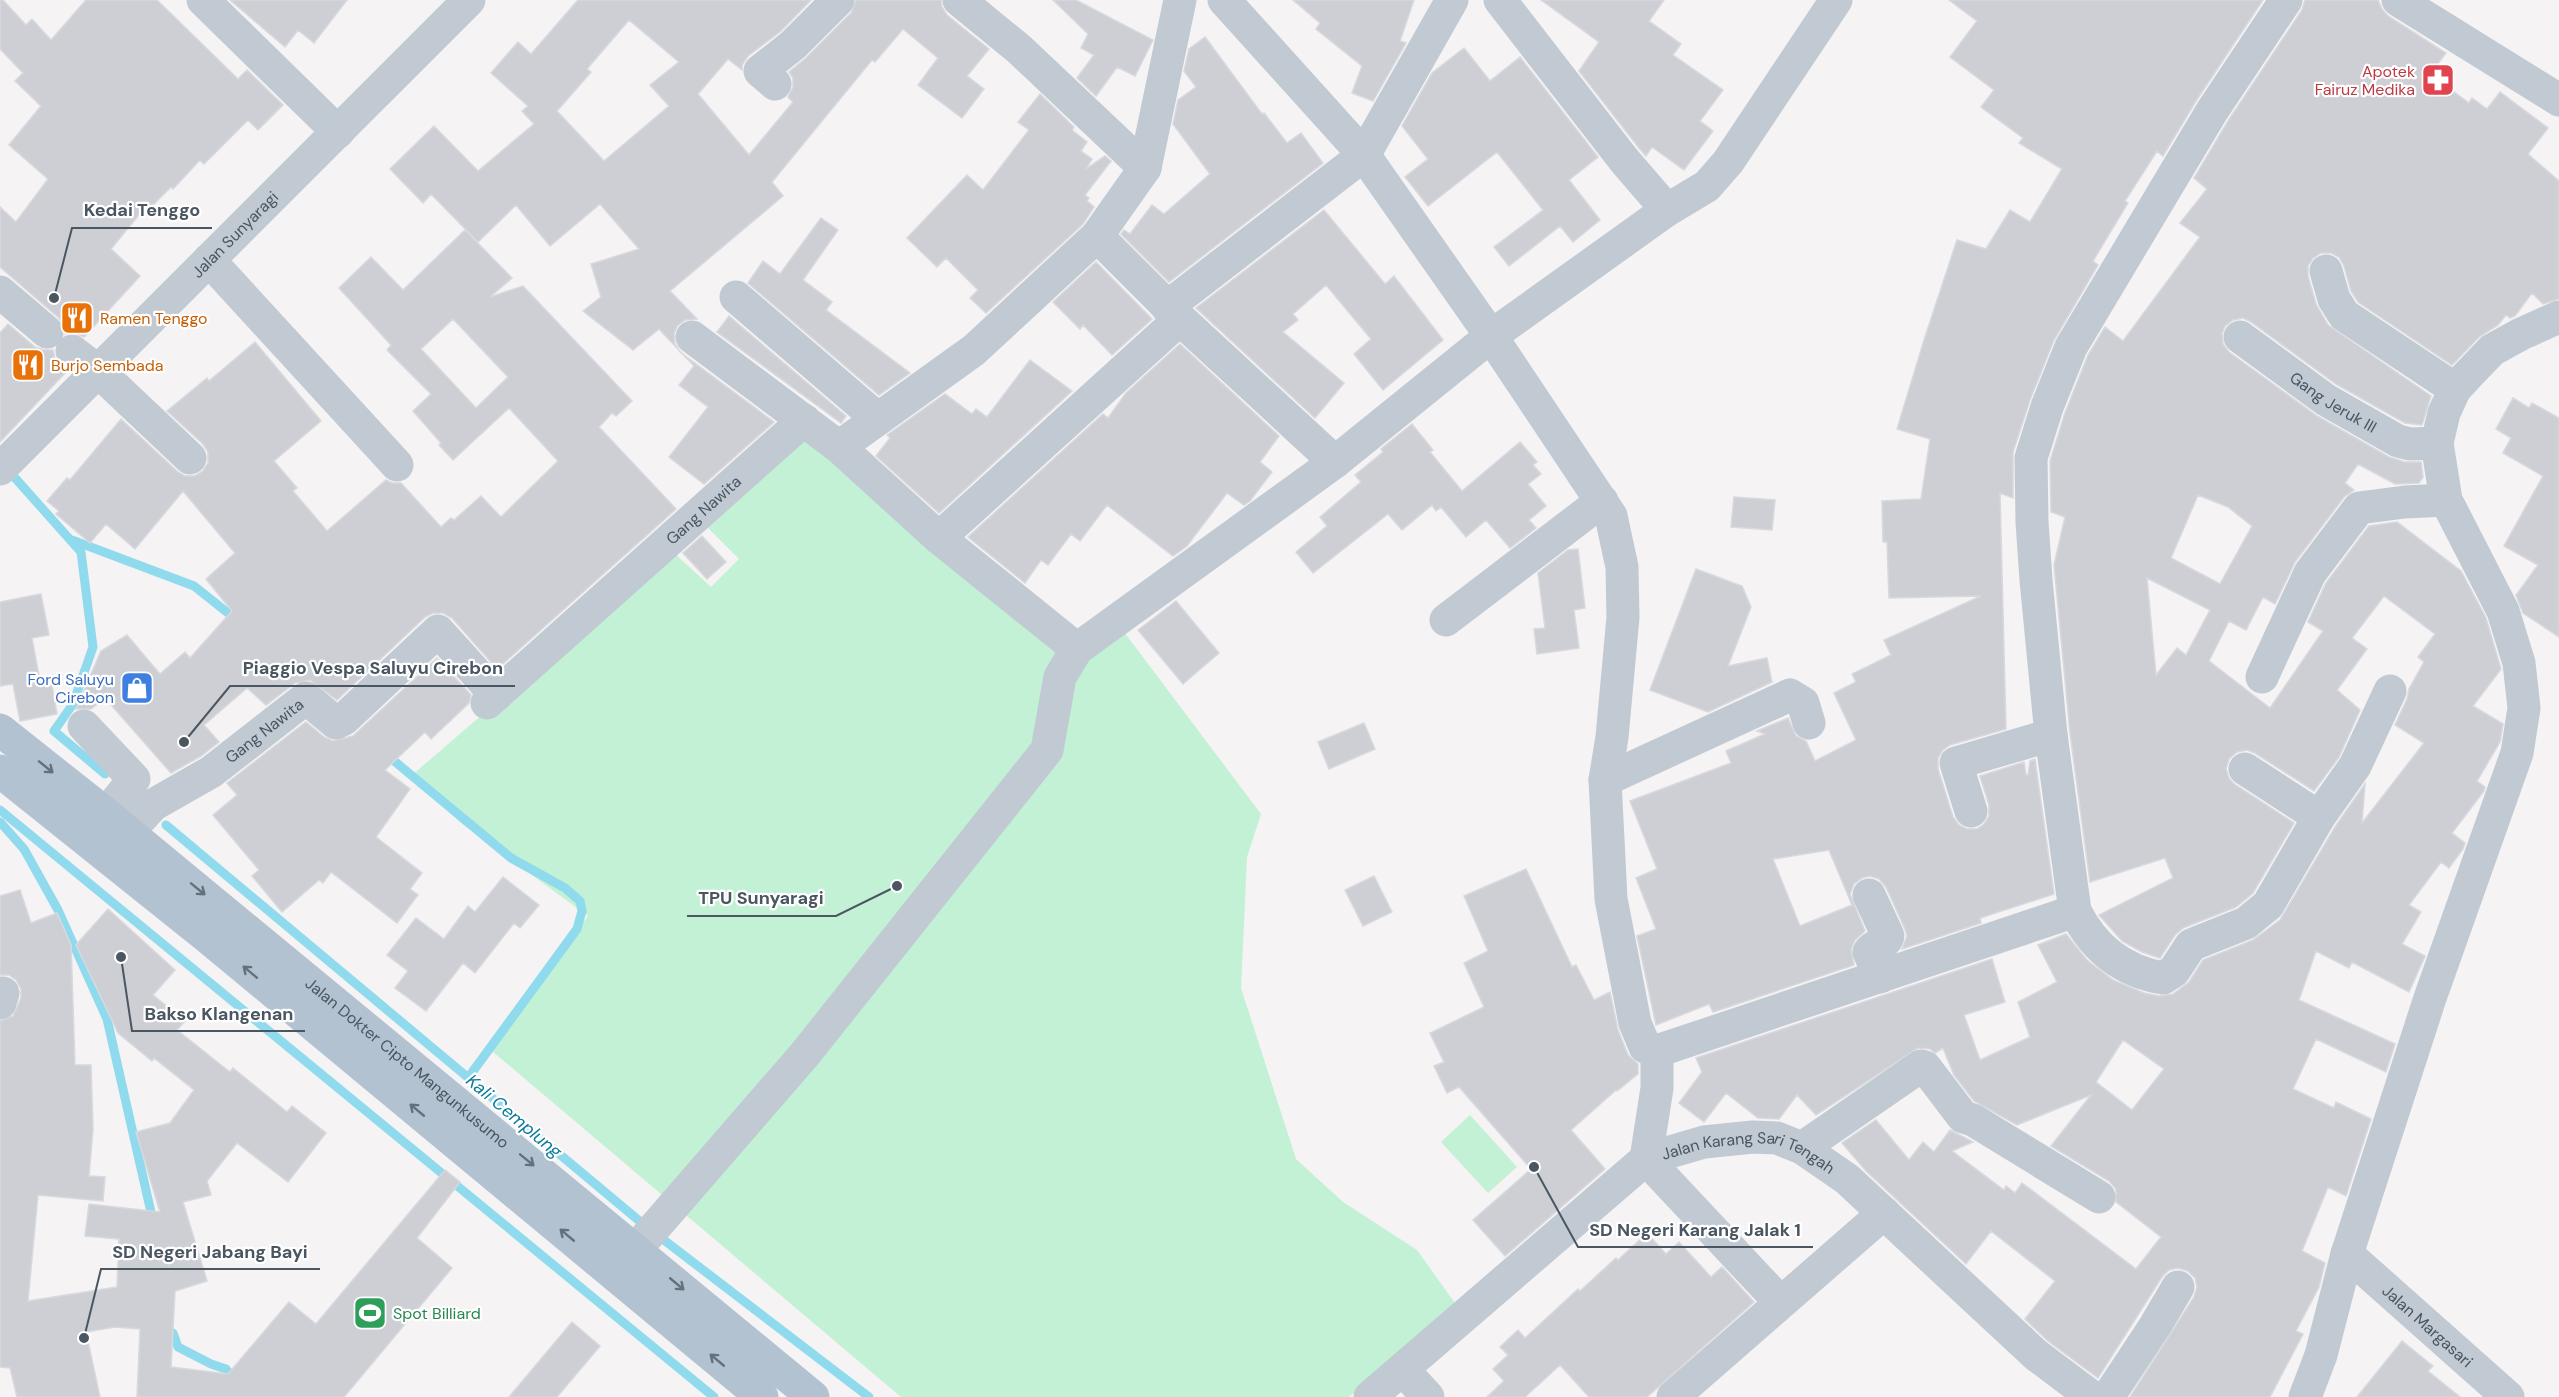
<svg xmlns="http://www.w3.org/2000/svg" width="2559" height="1397" font-family="'DM Sans',sans-serif">
  <rect width="100%" height="100%" fill="#f5f3f3"/>
  <path fill="#c3f1d5" d="M802 431 1064 655 1124 632 1261 814 1247 857 1241 988 1296 1159 1343 1202 1417 1250 1457 1306 1349 1397H901L492 1051 588 916 461 823 411 776 672 551 711 587 739 559 703 523Z
    M1470 1115 1517 1167 1488 1193 1441 1142Z"/>
  <g fill="none" stroke-linecap="round" stroke-linejoin="round">
    <path stroke="#90daee" stroke-width="9" d="M8 470 81 552 93 647 73 704 54 731 105 774
      M72 540 194 586 238 621
      M387 755 511 858 565 888 580 901 582 911 577 929 468 1078
      M0 810 714 1397
      M0 822 24 849 58 910 107 1019 153 1221
      M166 825 643 1224 869 1397
      M173 1333 178 1347 211 1364 226 1369 249 1397"/>
  </g>
  <path fill="#cdcfd5" stroke="#d7d9de" stroke-width="1.5" fill-rule="evenodd" d="M0 0H3L26 25 32 19 51 40 86 0H157L238 79 247 70 283 105 258 130 248 120 204 164 200 160 173 189 171 187 150 208 147 205 111 249 140 276 84 337 75 333 65 334 64 325 59 318 0 267V207L16 222 48 179 9 145 41 106 15 81 23 73 0 49Z
    M230 0H347L314 43 298 30 285 47Z
    M578 0H811L781 31 748 56 742 65V70L728 59 698 94 749 155 793 102 788 97 793 87V78L789 72 806 58 851 13 856 0H941L942 7 947 15 989 49 967 76 984 89 962 118 918 85 938 58 903 29 875 62 872 60 772 182 783 196 670 291 697 319 685 320 677 326 674 334 675 344 680 352 774 422 704 484 669 457 708 407 679 385 694 366 659 329 633 350 583 311 601 297 591 264 639 249 600 204 550 246 516 205 478 242 431 194 423 203 390 169 434 126 478 171 534 124 522 111 528 106 491 73 518 42 531 54ZM629 20 679 62 650 85 669 106 604 161 557 111 591 72 587 69Z
    M1053 0H1076L1153 40 1135 76 1117 67 1096 96 1077 78 1094 55 1081 48 1088 34Z
    M1293 0H1414L1400 41 1406 43 1373 101 1352 93 1362 66 1316 29 1320 23Z
    M1541 0H1664L1649 21 1681 44 1673 55 1723 90 1700 121 1713 131 1684 170 1652 147 1646 156 1639 148 1579 71 1599 42Z
    M1949 0H2263L2196 101 2163 156 2157 151 2125 201 2128 203 2093 261 2098 265 2054 340 2030 400 2013 452V498L2000 493 2006 729 1950 745 1943 750 1938 758V769L1953 817 1959 825 1967 829H1977L1984 824 1989 816V805L1980 776 2024 762 2026 775H2028L2030 761 2035 759 2054 894 1980 918 1981 923 1902 949 1907 936 1905 929 1886 887 1879 879 1870 876 1862 878 1854 884 1850 894 1865 931 1855 940 1851 949 1854 965 1713 1012 1709 1004 1656 1025 1637 936 1656 929 1636 878 1657 869 1630 801 1731 763 1726 751 1765 734 1757 731 1788 718 1796 736 1806 741 1815 761 1856 740 1834 693 1856 682 1852 674 1891 655 1884 640 1981 596 1889 598 1887 542H1883L1882 501 1921 499 1930 439 1897 429 1924 340 1957 240 1986 249 2010 210 2030 222 2062 169 2019 143 2023 138 1981 107 1994 90 1950 57 1977 21ZM1829 850 1852 905 1800 926 1773 859Z
    M2305 0H2378L2382 9 2388 16 2446 53 2430 74 2469 103 2472 98 2487 109 2500 92 2548 128 2528 154 2559 181V299L2543 304 2532 293 2515 316 2510 318 2506 315 2498 325 2479 337 2452 365 2358 302 2351 291 2344 266 2339 257 2331 253H2321L2313 258 2308 266V276L2316 304 2328 325 2431 396 2422 425 2405 423 2336 384 2251 322 2243 318 2233 320 2225 326 2222 334 2223 344 2229 352 2317 416 2389 457 2405 462H2421L2423 477 2419 483 2395 484 2358 464 2345 483 2354 490 2344 497 2295 562 2275 604 2263 597 2246 630 2229 621 2209 661 2270 708 2323 631 2308 622 2326 583 2369 526 2397 522 2461 571 2486 618 2501 669 2473 706 2503 724 2500 742 2477 781 2485 787 2484 791 2452 833 2465 843 2463 849 2449 868 2441 862 2409 905 2421 912 2402 944 2425 956 2409 992 2352 962 2349 968 2316 951 2299 1000 2395 1044 2386 1072 2316 1039 2293 1089 2334 1108 2336 1102 2371 1119 2346 1196 2328 1187 2302 1251 2325 1263 2319 1287 2296 1331 2303 1334 2270 1397H2130L2194 1297 2197 1287 2195 1278 2188 1271 2178 1268 2169 1270 2162 1277 2098 1378 2048 1341 2025 1319 2055 1281 1991 1231 1966 1264 1866 1171 1842 1143 1876 1120 1909 1160 1923 1142 1934 1152 1950 1130 1973 1142 1952 1151 2004 1190 2006 1186 2015 1193 2022 1183 2136 1269 2161 1237 2116 1202V1189L2109 1181 2051 1146 2091 1095 2017 1125 1974 1101 1954 1075 1943 1048 1935 1053 1930 1049 1918 1048 1816 1115 1797 1095 1779 1119 1758 1118 1726 1093 1704 1122 1679 1103 1702 1072 1696 1058 1992 959 2005 1002 1964 1015 1980 1060 2030 1037 2018 1002 2057 982 2038 945 2066 934 2087 960 2113 980 2144 993 2159 996 2173 994 2189 982 2203 960 2253 940 2280 920 2335 827 2365 784 2362 823 2424 743 2395 725 2407 699 2409 689 2424 662 2418 657 2435 634 2384 596 2352 638 2367 649 2337 690 2360 710 2339 757 2314 791 2255 753 2247 750 2237 752 2229 759 2226 769 2229 778 2234 784 2294 823 2253 893 2236 907 2183 928 2175 935 2160 958 2142 952 2122 941 2099 915 2173 878 2165 858 2090 882 2070 733 2054 565 2065 517 2051 512 2050 461 2065 413 2088 355 2105 327 2123 341 2200 237 2180 223 2207 189 2194 178 2228 121 2302 10ZM2198 495 2228 507 2252 526 2220 584 2171 558ZM2147 578 2210 610 2186 655 2177 648 2156 675ZM2123 1040 2164 1069 2132 1110 2096 1082Z
    M1205 37 1262 114 1264 113 1287 143 1301 133 1323 163 1169 282 1121 234 1124 230 1130 234 1152 205 1164 214 1210 174 1173 124 1178 100 1196 87 1184 71 1189 49Z
    M1464 48 1490 81 1520 57 1598 157 1569 180 1600 220 1573 242 1560 226 1509 266 1494 247 1543 210 1497 152 1428 206 1405 177 1428 159 1402 126 1432 73Z
    M1040 94 1074 127 1072 130 1087 142 1081 151 1092 159 1086 169 1105 156 1111 161 1085 195 1089 198 1087 201 1094 207 1083 224 986 313 970 298 978 290 946 258 937 267 907 238 967 175 983 190 1029 130 1018 122Z
    M1324 210 1385 284 1394 276 1443 340 1383 390 1354 354 1371 339 1326 285 1293 314 1298 320 1283 332 1344 383 1315 418 1196 308Z
    M821 218 838 230 803 280 832 302 826 310 910 373 879 395 748 283 763 261 780 274Z
    M465 230 512 278 490 297 523 286 632 401 616 416 612 413 599 427 676 509 497 669 452 618 443 613H433L425 617 337 700 310 680 295 683 266 705 247 688 204 725 219 742 201 756 171 773 105 698 91 709H76L101 651 127 635 160 674 185 652 190 658 232 611 206 579 235 553 183 491 135 549 106 524 90 543 56 514 59 511 47 501 67 478 70 480 121 419 178 472 185 476H195L203 471 208 463V452L203 444 167 411 207 378 209 381 255 342 321 421 274 461 297 488 293 491 327 531 386 480 392 483H401L441 527 451 518 454 520 481 496 501 517 558 461 509 408 453 460 439 445 441 443 413 411 431 394 387 350 391 345 339 288 371 257 403 290ZM453 319 508 377 476 408 421 349Z
    M1096 262 1152 319 1112 355 1083 325 1080 329 1053 302Z
    M729 316 846 416 841 423 717 332Z
    M8 324 35 347 44 350H53L55 359 67 371 0 442V333Z
    M1180 344 1279 436 1260 462 1272 472 1250 501 1244 505 1227 493 1187 546 1173 556 1107 505 1080 541 1071 534 1048 565 1041 560 1025 583 968 537 1103 414 1108 418 1126 393Z
    M1030 360 1072 391 939 513 876 456 890 438 887 435 945 394 972 414 976 409 987 417Z
    M2513 398 2529 408 2532 403 2559 418V637L2523 613 2516 595 2538 565 2504 546 2543 476 2503 453 2511 438 2496 429Z
    M1412 424 1433 450 1430 452 1462 491 1520 442 1537 462 1533 465 1541 474 1528 484 1546 506 1529 520 1536 528 1510 548 1486 520 1466 537 1441 507 1436 511 1432 505 1402 530 1388 514 1313 573 1296 552 1327 526 1320 517 1361 482 1355 475 1383 452 1381 449Z
    M1734 497 1775 500 1772 530 1731 527Z
    M702 536 726 562 707 579 683 553Z
    M1578 549 1585 608 1574 610 1579 648 1537 654 1534 629 1545 628 1538 573 1568 550Z
    M1696 569 1742 586 1751 607 1728 666 1767 658 1772 682 1708 712 1650 690Z
    M41 594 49 635 32 638 41 687 52 685 57 714 20 721 13 684 0 686V602Z
    M1176 601 1219 653 1183 684 1138 630Z
    M437 658 471 695 469 703 431 739 425 732 385 770 410 789 376 837 422 873 410 889 418 895 397 923 331 872 323 883 319 880 282 912 252 876 259 870 213 815 237 795 227 783 306 722 324 737 333 741 353 736Z
    M1364 723 1375 749 1329 769 1318 742Z
    M1526 869 1572 967 1576 965 1594 1000 1610 992 1618 1030 1628 1055 1638 1064V1074L1617 1091 1616 1090 1571 1130 1605 1169 1505 1256 1473 1220 1531 1169 1459 1087 1447 1093 1434 1066 1444 1062 1430 1033 1484 1007 1464 963 1488 951 1464 896Z
    M1374 876 1392 912 1363 926 1345 890Z
    M503 877 539 905 520 928 514 923 475 973 463 963 426 1011 395 988 408 971 387 955 416 918 444 939 468 906 475 912Z
    M20 890 31 923 57 913 71 945 75 1065H91L93 1129 89 1176 105 1177 103 1201 38 1195 28 1301 117 1287 119 1239 85 1236 89 1204 160 1212 136 1132 170 1123 194 1090 154 1058 152 1061 118 1033 76 945 108 909 175 970 153 995 185 1021 177 1030 230 1072 233 1068 287 1112 292 1106 326 1133 288 1182 237 1143 207 1181 211 1195 183 1202 207 1281 175 1291 171 1367 228 1374 289 1302 316 1324 445 1170 460 1182 417 1238 452 1268 344 1397H137L140 1329 115 1327 86 1332 100 1397H17L10 1368 0 1367V1021L13 1016 21 998V989L16 980 9 975H0V896Z
    M1647 1233 1666 1254 1679 1242 1711 1277 1722 1267 1754 1302 1647 1397H1589L1560 1365 1525 1397H1487L1504 1381 1493 1369 1508 1355 1500 1347 1518 1330 1525 1338 1578 1289 1580 1291 1616 1258 1618 1260Z
    M572 1322 600 1346 557 1397H509Z
    M2402 1341 2433 1366 2428 1371 2460 1397H2357Z"/>
  <g fill="none" stroke-linecap="round" stroke-linejoin="round">
    <g stroke="#c1cad2" stroke-width="33">
      <path d="M203 0 338 132"/>
      <path d="M959 0 1019 49 1145 168"/>
      <path d="M1224 0 1364 155 1491 336 1611 516 1622 567 1623 617 1612 737 1605 780 1611 899 1635 1023 1645 1047 1657 1051 2075 911 2051 735 2036 580 2032 522 2031 458 2047 407 2071 347 2212 111 2286 0"/>
      <path d="M1500 0 1624 160 1667 210"/>
      <path d="M2398 0 2559 100"/>
      <path d="M775 84 760 71 793 45 838 0"/>
      <path d="M1097 236 1180 319 1335 462"/>
      <path d="M209 260 397 465"/>
      <path d="M2326 271 2334 299 2344 315 2455 389"/>
      <path d="M0 292 47 332"/>
      <path d="M736 297 878 419"/>
      <path d="M1167 307 1364 155 1452 0"/>
      <path d="M692 337 839 447 939 538 1077 649 1335 462 1491 336 1667 210 1707 186 1728 162 1836 0"/>
      <path id="s1" d="M2240 337 2326 400 2398 441 2410 444 2437 443"/>
      <path d="M72 351 98 371 190 458"/>
      <path d="M839 447 974 350 1097 236 1145 168 1180 0"/>
      <path id="s2" d="M0 469 469 0"/>
      <path d="M939 538 1180 319"/>
      <path d="M1446 620 1602 501"/>
      <path d="M2262 677 2310 573 2359 508 2405 502 2446 500"/>
      <path id="s3" d="M487 703 804 420"/>
      <path d="M84 726 134 779 106 814"/>
      <path d="M2245 769 2319 817"/>
      <path d="M1605 780 1790 695 1803 703 1809 723"/>
      <path d="M1971 811 1956 763 2051 735"/>
      <path id="s4" d="M128 832 153 805 211 772 306 698 336 723 344 719 438 631 496 695"/>
      <path d="M1869 895 1888 936C1886 945 1874 944 1869 952L1880 977"/>
      <path d="M2075 911C2093 947 2121 971 2163 978L2174 971 2191 945 2246 923 2268 905 2319 817 2355 766 2390 691"/>
      <path d="M0 1003 3 993"/>
      <path d="M1657 1051V1088L1646 1159 1780 1302"/>
      <path d="M1802 1148 1921 1066 1925 1067 1963 1117 1973 1120 2099 1197"/>
      <path id="s5" d="M2347 1254 2508 1397"/>
      <path d="M616 1272 805 1054 1047 750 1060 677 1077 649"/>
      <path d="M1403 1370 1428 1397"/>
      <path id="s6" d="M1370 1397 1646 1159 1704 1142 1753 1137 1777 1138 1802 1148 1847 1179 2036 1355 2092 1397"/>
      <path d="M1673 1397 1884 1213"/>
      <path d="M2108 1397 2155 1326 2178 1287"/>
      <path d="M2305 1397 2321 1355 2347 1254 2430 998 2517 753 2524 708 2519 663 2503 611 2446 500 2437 443 2444 413 2455 389 2467 376 2492 350 2521 334 2559 317"/>
    </g>
    <g stroke="#b3c2d1" stroke-width="33">
      <path id="s7" d="M0 730 101 810 813 1397"/>
      <path d="M0 771 205 935 762 1397"/>
    </g>
  </g>
  <defs><path id="oneway-shaft" d="M-6 0H5M1.5-3L5.5 0L1.5 3" fill="none" stroke-width="1.6" stroke-linecap="round" stroke-linejoin="round" transform="scale(1.5)"/></defs>
  <g stroke="#64717d">
    <use href="#oneway-shaft" transform="translate(46 767) rotate(39)"/>
    <use href="#oneway-shaft" transform="translate(198 889) rotate(39)"/>
    <use href="#oneway-shaft" transform="translate(250 972) rotate(-140)"/>
    <use href="#oneway-shaft" transform="translate(417 1110) rotate(-140)"/>
    <use href="#oneway-shaft" transform="translate(527 1160) rotate(39)"/>
    <use href="#oneway-shaft" transform="translate(567 1235) rotate(-140)"/>
    <use href="#oneway-shaft" transform="translate(677 1284) rotate(40)"/>
    <use href="#oneway-shaft" transform="translate(717 1360) rotate(-140)"/>
  </g>
  <defs>
    <symbol id="pharmacy-square" viewBox="-11 -11 22 22"><rect x="-9" y="-9" width="18" height="18" rx="4" fill="#e0444e" stroke="#fff"/><path d="M-2-6h4v4h4v4h-4v4h-4v-4h-4v-4h4Z" fill="#fff"/></symbol>
    <symbol id="restaurant-square" viewBox="-11 -11 22 22"><rect x="-9" y="-9" width="18" height="18" rx="4" fill="#e8710a" stroke="#fff"/><path d="M-5-6h1v4h1v-4h1v4h1v-4h1v5L-1.5 .5V6h-2V.5L-5-1ZM5-6V6H3V1.5H1.5Q1.5-4 5-6Z" fill="#fff"/></symbol>
    <symbol id="shop-square" viewBox="-11 -11 22 22"><rect x="-9" y="-9" width="18" height="18" rx="4" fill="#3f7fe0" stroke="#fff"/><path d="M-5-2.5h2.3a2.7 3.5 0 0 1 5.4 0H5L5.5 6h-11ZM-1.5-2.5h3a1.5 2.3 0 0 0-3 0Z" fill="#fff"/></symbol>
    <symbol id="stadium-square" viewBox="-11 -11 22 22"><rect x="-9" y="-9" width="18" height="18" rx="4" fill="#2e9e5b" stroke="#fff"/><path d="M0-5a6.5 5 0 1 0 0 10a6.5 5 0 1 0 0-10ZM-3.5-1.8h7v3.6h-7Z" fill="#fff"/></symbol>
  </defs>
  <g fill-rule="evenodd">
    <use href="#pharmacy-square" x="2419" y="61" width="38" height="38"/>
    <use href="#restaurant-square" x="58" y="299" width="38" height="38"/>
    <use href="#restaurant-square" x="9" y="346" width="38" height="38"/>
    <use href="#shop-square" x="118" y="669" width="38" height="38"/>
    <use href="#stadium-square" x="351" y="1294" width="38" height="38"/>
  </g>
  <g text-anchor="middle" stroke-width="4.5" stroke-linejoin="round" paint-order="stroke">
    <g font-size="16" fill="#be3a42" stroke="#fff" text-anchor="end">
      <text x="2415" y="77">Apotek<tspan x="2415" dy="18">Fairuz Medika</tspan></text>
    </g>
    <g font-size="16" fill="#4a5661" stroke="#fff">
      <text dy="6" stroke="none"><textPath href="#s2" startOffset="332">Jalan Sunyaragi</textPath></text>
      <text dy="6" stroke="none"><textPath href="#s1" startOffset="114">Gang Jeruk III</textPath></text>
      <text dy="6" stroke="none"><textPath href="#s3" startOffset="290">Gang Nawita</textPath></text>
      <text dy="6" stroke="none"><textPath href="#s4" startOffset="171">Gang Nawita</textPath></text>
      <text dy="6" stroke="none"><textPath href="#s7" startOffset="526">Jalan Dokter Cipto Mangunkusumo</textPath></text>
      <text dy="6" stroke="none"><textPath href="#s6" startOffset="472">Jalan Karang Sari Tengah</textPath></text>
      <text dy="6" stroke="none"><textPath href="#s5" startOffset="108">Jalan Margasari</textPath></text>
    </g>
    <g font-size="16" fill="#c56008" stroke="#fff" text-anchor="start">
      <text x="100" y="324">Ramen Tenggo</text>
      <text x="51" y="371">Burjo Sembada</text>
    </g>
    <g font-size="16" fill="#366cbe" stroke="#fff" text-anchor="end">
      <text x="114" y="685">Ford Saluyu<tspan x="114" dy="18">Cirebon</tspan></text>
    </g>
    <g font-size="16" fill="#27864d" stroke="#fff" text-anchor="start">
      <text x="393" y="1319">Spot Billiard</text>
    </g>
    <g font-size="18" font-style="italic" fill="#0c7c9b" stroke="#fff">
      <text transform="translate(514 1116) rotate(40)" y="6">Kali Cemplung</text>
    </g>
  </g>
  <path fill="none" stroke="#4a5661" stroke-width="2" d="M54 298L72 228H212M184 742L230 686H515M897 886L836 916H687M121 957L132 1031H305M1534 1167L1578 1247H1813M84 1338L101 1269H320"/>
  <g fill="#4a5661" stroke="#fff" stroke-width="2">
    <circle cx="54" cy="298" r="6"/>
    <circle cx="184" cy="742" r="6"/>
    <circle cx="897" cy="886" r="6"/>
    <circle cx="121" cy="957" r="6"/>
    <circle cx="1534" cy="1167" r="6"/>
    <circle cx="84" cy="1338" r="6"/>
  </g>
  <g font-size="18" text-anchor="middle" font-weight="bold" fill="#4a5661" stroke="#fff" stroke-width="4.5" stroke-linejoin="round" paint-order="stroke">
    <text x="142" y="216">Kedai Tenggo</text>
    <text x="373" y="674">Piaggio Vespa Saluyu Cirebon</text>
    <text x="761" y="904">TPU Sunyaragi</text>
    <text x="219" y="1020">Bakso Klangenan</text>
    <text x="1695" y="1236">SD Negeri Karang Jalak 1</text>
    <text x="210" y="1258">SD Negeri Jabang Bayi</text>
  </g>
</svg>
